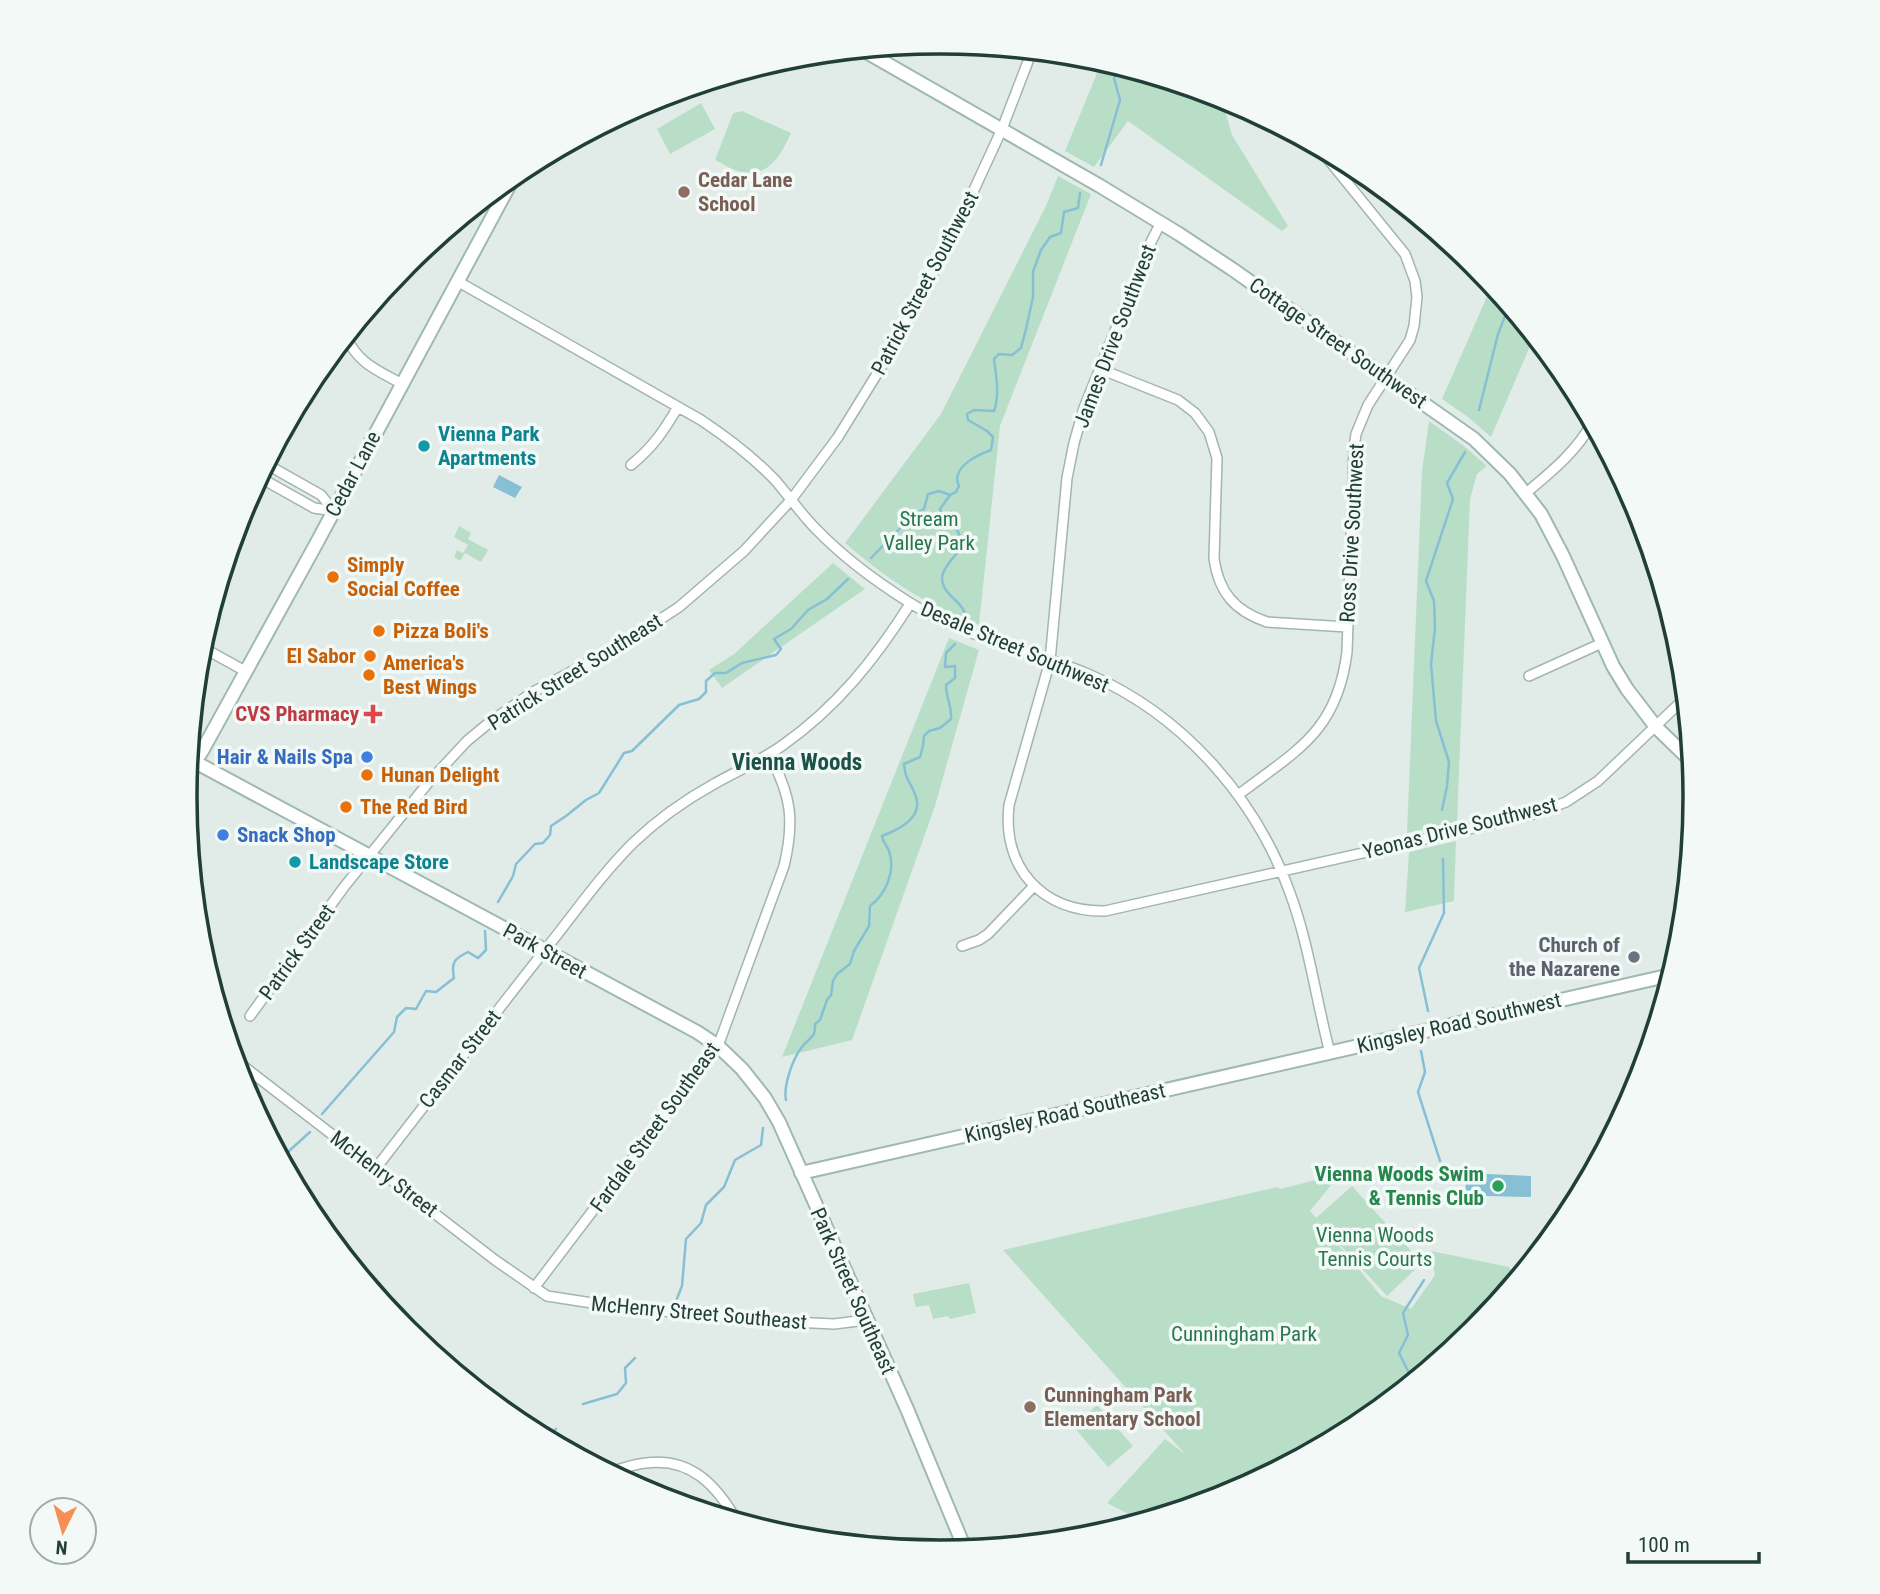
<svg xmlns="http://www.w3.org/2000/svg" width="1880" height="1594" font-family="'Roboto Condensed',sans-serif">
  <rect width="100%" height="100%" fill="#e1ece9"/>
  <path fill="#b9dec7" d="M1102 61 1221 97 1232 135 1288 226 1282 231 1128 121 1094 167 1065 151Z
    M701 103 715 129 670 154 657 129Z
    M742 111 791 133C781 155 769 178 741 172 732 170 723 164 715 160L732 116 734 113Z
    M1058 176 1091 194 1000 426 979 625C929 607 885 578 845 543L941 414 1046 206Z
    M1492 285 1534 337 1491 437 1468 417 1442 399Z
    M1429 421 1464 446 1487 466 1477 474 1470 499 1457 822 1407 833 1422 471Z
    M459 526 471 533 468 539 488 550 481 562 465 553 460 561 454 557 457 550 463 553 468 545 454 537Z
    M833 563 865 589 722 688 709 670 734 654Z
    M949 638 979 650 935 806 852 1040 782 1057Z
    M1456 841 1454 901 1405 912 1409 852Z
    M1340 1174 1310 1211 1316 1218 1352 1186 1422 1263 1387 1296 1322 1225 1381 1296 1411 1309 1435 1275 1431 1251 1509 1267 1516 1280 1474 1331 1359 1425 1229 1495 1142 1521 1107 1503 1165 1439 1185 1454 1003 1250 1278 1187 1280 1189Z
    M969 1283 976 1313 950 1319 948 1316 933 1319 929 1305 916 1307 913 1294Z
    M1097 1405 1133 1446 1108 1467 1073 1426Z"/>
  <path fill="#87bfd4" d="M499 475 522 487 515 498 493 487Z
    M1466 1173 1531 1176V1197L1486 1196 1485 1207H1465Z"/>
  <g fill="none" stroke-linecap="round" stroke-linejoin="round">
    <path stroke="#87bfd4" stroke-width="2.5" d="M1101 165 1120 100 1114 78 1124 67
      M1479 410 1498 334 1509 306
      M871 558 914 514 924 509 928 494 939 491 950 495
      M965 614C963 606 957 602 951 596 930 576 951 562 962 547 961 533 956 525 943 519L940 509 950 495 956 492 959 486C950 468 977 455 991 450L993 437 987 431 968 420 967 414 974 410 994 411C1000 394 996 376 994 359L999 354 1012 355 1021 348 1026 329 1033 297V272L1041 250 1050 237 1061 233 1064 212 1078 208 1080 193
      M1442 810 1447 786 1449 762 1436 721 1431 664 1435 628 1434 601 1426 581 1453 499 1447 483 1465 452
      M498 902 513 876 516 864 535 844 543 843 550 835 551 826 566 816 586 800 599 793 624 753 632 751 679 705 699 699 706 692V681L715 673H726L742 663 776 655 781 649 774 639 791 629 808 610 827 599 848 579
      M1428 1011 1419 968 1444 913 1443 859
      M1421 1051 1425 1072 1418 1092 1440 1161
      M786 1100C783 1086 793 1058 802 1047 809 1037 816 1039 815 1024L820 1020 827 1000 831 995 833 981 837 974 850 964 854 951 869 926 870 906C886 894 896 871 889 851 887 845 883 843 882 836 898 830 923 818 916 797 912 783 905 781 904 764L920 757 923 746 924 736 929 731 940 728 951 719C952 704 946 699 946 685L955 678V666L945 667 946 653 955 644
      M322 1114 394 1032 397 1017 406 1008 416 1009 426 991 436 992 454 978C451 962 454 959 468 952L478 958 486 950 485 931
      M283 1162 289 1151 310 1132
      M676 1301 682 1286 686 1239 701 1223 706 1205 724 1187 735 1160 761 1145 763 1128
      M1404 1388 1409 1373 1399 1353 1408 1335 1403 1313 1424 1280
      M583 1404 617 1394 626 1383 625 1368 635 1358
      M548 1439 556 1429"/>
    <defs>
      <path id="street" d="M1161 222 1150 244 1084 408 1074 443 1067 478 1050 661 1009 805C1002 868 1042 912 1105 911L1531 815 1566 802 1598 781 1685 698
        M457 281 701 420C728 438 753 457 775 480 789 496 801 514 816 529 843 557 874 580 907 601 963 637 1027 649 1088 674 1182 714 1256 798 1290 893 1309 944 1316 1000 1330 1053
        M346 337C359 364 377 370 402 384
        M1100 369 1178 400 1195 413 1209 432 1217 458 1214 559C1219 593 1235 611 1267 622L1347 627
        M266 464 321 495 334 511
        M631 465C653 447 663 432 678 407
        M259 477 314 508 334 511
        M1526 493C1551 472 1576 452 1592 423
        M200 646 245 671
        M1529 676 1602 643
        M1238 795C1297 750 1337 732 1347 652L1354 448 1356 434 1368 405 1410 340 1414 326 1417 297 1415 281 1405 254 1319 148
        M962 946 979 940 988 934 1034 886
        M250 1016 344 887 428 783 467 741 490 722 533 692 618 647 679 607 744 551 791 500 838 437 880 369 930 279 961 218 1002 129 1032 51
        M234 1059 495 1260 547 1296 618 1307 772 1321 834 1324 866 1320
        M376 1168C433 1095 488 1022 545 950 574 914 600 876 633 843 657 820 685 800 714 784 737 771 762 760 783 745 838 706 875 659 910 604
        M534 1288 718 1046 784 866C795 820 791 795 769 754
        M609 1472C621 1469 634 1464 646 1463 691 1457 717 1486 737 1521"/>
      <path id="secondary" d="M863 50 1100 186 1179 234 1232 269 1474 439 1510 474 1541 514 1563 556 1613 666 1627 689 1656 727 1691 761
        M195 762 697 1032 718 1046 742 1069 765 1098 779 1122 907 1409 965 1549
        M187 774 202 751 315 546 516 173
        M801 1173 1671 975"/>
    </defs>
    <use href="#street" stroke="#a4b4b1" stroke-width="12"/>
    <use href="#secondary" stroke="#9fb8b2" stroke-width="16"/>
    <use href="#street" stroke="#fff" stroke-width="9"/>
    <use href="#secondary" stroke="#fff" stroke-width="12"/>
  </g>
  <g fill="#8d6e63" stroke="#f2f9f6" stroke-width="2.5">
    <circle cx="684" cy="192" r="7"/>
    <circle cx="1030" cy="1407" r="7"/>
  </g>
  <g fill="#0f9aa8" stroke="#f2f9f6" stroke-width="2.5">
    <circle cx="424" cy="446" r="7"/>
    <circle cx="295" cy="862" r="7"/>
  </g>
  <g fill="#e8710a" stroke="#f2f9f6" stroke-width="2.5">
    <circle cx="333" cy="577" r="7"/>
    <circle cx="379" cy="631" r="7"/>
    <circle cx="370" cy="656" r="7"/>
    <circle cx="369" cy="675" r="7"/>
    <circle cx="367" cy="775" r="7"/>
    <circle cx="346" cy="807" r="7"/>
  </g>
  <path fill="#e0444e" stroke="#f2f9f6" stroke-width="2.5" d="M369.5 703.5h7v7h7v7h-7v7h-7v-7h-7v-7h7z"/>
  <g fill="#3f7fe0" stroke="#f2f9f6" stroke-width="2.5">
    <circle cx="367" cy="757" r="7"/>
    <circle cx="223" cy="835" r="7"/>
  </g>
  <circle fill="#6b7280" stroke="#f2f9f6" stroke-width="2.5" cx="1634" cy="957" r="7"/>
  <circle fill="#2e9e5b" stroke="#f2f9f6" stroke-width="2.5" cx="1498" cy="1186" r="7"/>
  <g text-anchor="middle" stroke-width="7" stroke-linejoin="round" paint-order="stroke">
    <g font-size="21" font-weight="bold" fill="#785e54" stroke="#f2f9f6" text-anchor="start">
      <text x="698" y="187">Cedar Lane<tspan x="698" dy="24">School</tspan></text>
      <text x="1044" y="1402">Cunningham Park<tspan x="1044" dy="24">Elementary School</tspan></text>
    </g>
    <g font-size="21" fill="#213e39" stroke="#f2f9f6">
      <text transform="translate(925 283) rotate(-62)" y="7">Patrick Street Southwest</text>
      <text transform="translate(1115 336) rotate(-69)" y="7">James Drive Southwest</text>
      <text transform="translate(1338 343) rotate(35)" y="7">Cottage Street Southwest</text>
      <text transform="translate(353 474) rotate(-62)" y="7">Cedar Lane</text>
      <text transform="translate(1352 533) rotate(-87)" y="7">Ross Drive Southwest</text>
      <text transform="translate(1015 647) rotate(23)" y="7">Desale Street Southwest</text>
      <text transform="translate(575 672) rotate(-32)" y="7">Patrick Street Southeast</text>
      <text transform="translate(1460 828) rotate(-14)" y="7">Yeonas Drive Southwest</text>
      <text transform="translate(545 951) rotate(29)" y="7">Park Street</text>
      <text transform="translate(297 952) rotate(-54)" y="7">Patrick Street</text>
      <text transform="translate(1459 1023) rotate(-13)" y="7">Kingsley Road Southwest</text>
      <text transform="translate(460 1059) rotate(-52)" y="7">Casmar Street</text>
      <text transform="translate(1065 1113) rotate(-13)" y="7">Kingsley Road Southeast</text>
      <text transform="translate(655 1127) rotate(-54)" y="7">Fardale Street Southeast</text>
      <text transform="translate(384 1174) rotate(37)" y="7">McHenry Street</text>
      <text transform="translate(853 1291) rotate(66)" y="7">Park Street Southeast</text>
      <text transform="translate(699 1313) rotate(5)" y="7">McHenry Street Southeast</text>
    </g>
    <g font-size="21" font-weight="bold" fill="#0d838f" stroke="#f2f9f6" text-anchor="start">
      <text x="438" y="441">Vienna Park<tspan x="438" dy="24">Apartments</tspan></text>
      <text x="309" y="869">Landscape Store</text>
    </g>
    <g font-size="21" fill="#297650" stroke="#f2f9f6">
      <text x="929" y="526">Stream<tspan x="929" dy="24">Valley Park</tspan></text>
      <text x="1375" y="1242">Vienna Woods<tspan x="1375" dy="24">Tennis Courts</tspan></text>
      <text x="1244" y="1341">Cunningham Park</text>
    </g>
    <g font-size="21" font-weight="bold" fill="#c56008" stroke="#f2f9f6" text-anchor="start">
      <text x="347" y="572">Simply<tspan x="347" dy="24">Social Coffee</tspan></text>
      <text x="393" y="638">Pizza Boli's</text>
      <text x="356" y="663" text-anchor="end">El Sabor</text>
      <text x="383" y="670">America's<tspan x="383" dy="24">Best Wings</tspan></text>
      <text x="381" y="782">Hunan Delight</text>
      <text x="360" y="814">The Red Bird</text>
    </g>
    <g font-size="21" font-weight="bold" fill="#be3a42" stroke="#f2f9f6" text-anchor="end">
      <text x="359" y="721">CVS Pharmacy</text>
    </g>
    <g font-size="21" font-weight="bold" fill="#366cbe" stroke="#f2f9f6" text-anchor="end">
      <text x="353" y="764">Hair &amp; Nails Spa</text>
      <text x="237" y="842" text-anchor="start">Snack Shop</text>
    </g>
    <g font-size="21" font-weight="bold" fill="#5b616d" stroke="#f2f9f6" text-anchor="end">
      <text x="1620" y="952">Church of<tspan x="1620" dy="24">the Nazarene</tspan></text>
    </g>
    <g font-size="21" font-weight="bold" fill="#27864d" stroke="#f2f9f6" text-anchor="end">
      <text x="1484" y="1181">Vienna Woods Swim<tspan x="1484" dy="24">&amp; Tennis Club</tspan></text>
    </g>
    <g font-size="23" font-weight="bold" fill="#1c514a" stroke="#f2f9f6">
      <text x="797" y="770">Vienna Woods</text>
    </g>
  </g>
  <path d="M0 0H1880V1594H0ZM197 797a743 743 0 1 1 1486 0a743 743 0 1 1-1486 0Z" fill="#f2f9f6" fill-rule="evenodd"/>
  <path fill="none" stroke="#213e39" stroke-width="3.5" d="M197 797a743 743 0 1 1 1486 0a743 743 0 1 1-1486 0Z"/>
  <g transform="translate(63 1531) rotate(185)"><circle r="33" fill="#f2f9f6" stroke="#9eaeaa" stroke-width="2"/>
  <path d="M0-5L12 26L0 18L-12 26Z" fill="#f78f54"/>
  <text y="-10" font-size="19" font-weight="bold" text-anchor="middle" fill="#213e39">N</text>
  </g>
  <path d="M1628 1552v10h131v-10" fill="none" stroke="#213e39" stroke-width="3.5"/>
  <text x="1638" y="1552" font-size="21" fill="#213e39" stroke="#f2f9f6" stroke-width="5" paint-order="stroke">100 m</text>
</svg>
